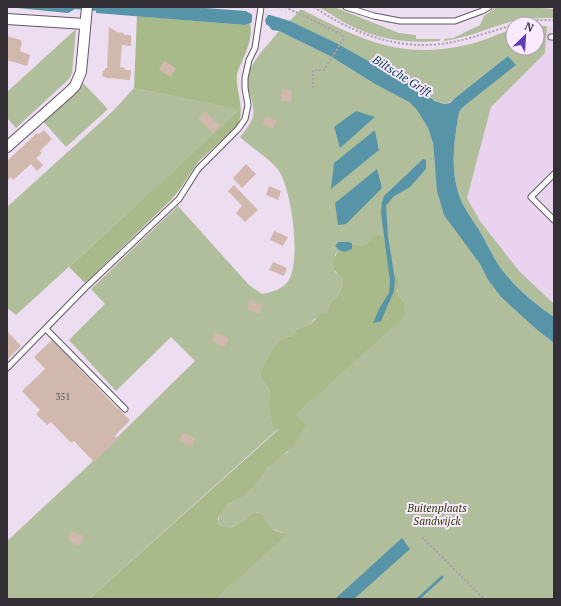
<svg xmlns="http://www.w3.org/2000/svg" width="561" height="606" font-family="'PT Serif',serif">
  <rect width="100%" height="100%" fill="#edddf1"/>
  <path fill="#e9d3ee" d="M547 26 554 27V304L519 271 480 221 467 198 491 107 545 53Z"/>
  <path fill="#b1be9b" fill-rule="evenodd" d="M319 7H334L399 33 416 35V39H440V41C415 43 389 41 365 32 348 26 334 16 319 7Z
    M496 7H528L554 9V18C539 18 525 18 510 22 488 28 467 38 444 41V39L453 38 480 25 484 16Z
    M300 10H303C360 39 400 60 466 45 482 42 497 34 513 29V48H537V26H547L545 53 491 107 467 198 480 221 519 271 554 304V317C535 304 517 289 502 270 493 258 487 243 479 230 469 214 460 204 456 184 451 160 455 136 459 112L463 107 515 65 508 56 455 98C451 101 447 105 442 103 430 100 416 88 404 82 366 61 329 40 290 21Z
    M76 29 72 73 69 79 16 128 7 118V92Z
    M279 31 330 56 375 84 409 102 417 110 428 128 433 143 435 169 465 243 480 264 488 280 501 297 536 329 554 343V599H216L286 534 268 527 263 515 256 512 237 525 226 528 218 523C220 503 236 502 248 491 255 485 260 476 266 469 272 462 280 457 288 452L294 415 351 364 405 304 397 293 398 290 390 268 370 241 361 246 349 242H338L335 246 339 250 335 255V272L343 279V285L337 297 331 301 327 313 314 319 311 324 297 329 292 336 284 338 261 371 260 378 269 389 270 394V414L272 426 278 429 89 599H7V541L90 464 195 361 171 337 116 391 69 340 105 304 91 289 178 206 249 285 262 294C272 292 285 289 290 278 300 256 292 192 279 171 273 162 249 145 240 137 245 131 251 124 253 116 256 102 243 88 249 71 254 59 271 41 279 31ZM375 117 340 147 334 127ZM375 130 379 149 332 188Z
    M83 83 108 109 66 147 43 121 76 91Z
    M134 88 241 110 16 315 7 308V207L113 111Z"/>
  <path fill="#a8ba8a" d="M137 16 245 25 250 23C253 34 248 48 243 59 241 65 237 70 237 77 236 93 246 110 237 126L198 162 180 189 171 200 85 283 69 267 240 110 134 88Z
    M380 235 386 240 392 258C387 269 392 271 399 279L397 293 405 304 404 317 295 415 307 426 305 427 293 447 267 468 254 486 243 496 228 504 222 512 218 518V523C231 535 244 519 255 512L263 515C269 529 272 530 287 534L216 599H89L278 430 272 426 270 414V394L269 389 260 378 261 371 269 356 277 343 284 338 292 336 297 329 311 324 320 314 327 313 331 301 337 297 343 285V279C331 269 330 263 339 250L344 252 352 248V243L361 246 370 241 373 236Z"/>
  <path fill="#5894a8" d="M7 7H191L246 11 251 14 270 15 290 21 336 43 418 89 435 101 444 104 450 103 455 98 508 56 516 65 463 107 459 112C455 136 451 159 456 184 460 204 469 214 479 230 487 243 493 258 502 270 517 289 535 304 554 317V343L536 329 501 297 488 280 480 264 444 215 437 191 433 143 428 128 417 110 409 102 375 84 330 56 279 31 272 30 268 25 250 23 245 25 96 13V11L75 9 68 13Z
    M356 111 375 117 340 148 334 127Z
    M375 130 379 150 331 189 334 163Z
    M423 159 426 160V169L410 187 393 197 386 206 388 236 395 280 394 291 381 321 373 323 380 307 389 293 390 281 381 213 382 202 384 196Z
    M377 169 382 188 346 224 338 225 335 203Z
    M338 242H349L352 243V249L344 252 339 250 335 246Z
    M402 538 410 549 354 599H335Z"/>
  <path fill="#edddf1" d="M252 13 268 15 265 20 267 27 251 24 252 20Z"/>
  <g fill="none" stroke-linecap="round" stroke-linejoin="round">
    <path stroke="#5894a8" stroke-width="3" d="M418 599 442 577"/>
  </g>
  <path fill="#d1b8ad" d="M109 27 117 32 124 33V35H131V46L122 45 120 67 125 68V70H131L130 80 107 78 102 76 103 71 105 70V68H107Z
    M7 36 21 40V42H22L20 51 30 55 27 66 7 60Z
    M164 61 176 68 171 77 159 70Z
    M282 89 292 90 291 102 281 101Z
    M205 111 220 126 213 133 198 118Z
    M266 116 277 121 273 129 262 124Z
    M44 130 52 139 40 151 42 153 36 158 43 165 37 171 31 164 13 180 11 177 7 181V161L37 133 39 134Z
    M246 164 256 174 242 188 233 178Z
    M234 185 258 210 245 222 236 213 242 206 228 191Z
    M269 186 281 191 278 200 266 195Z
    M274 231 288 237 283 246 270 240Z
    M273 262 287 268 284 276 269 270Z
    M250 300 263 305 259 314 247 309Z
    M7 331 21 346 7 360Z
    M215 332 229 338 225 347 212 341Z
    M52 340 118 409V408L130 420 115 436 118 439 94 462 74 441 71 443 51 422 47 425 36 414 40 410 22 391 45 369 34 357Z
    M183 433 195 438 192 446 179 441Z
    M72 531 85 537 80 546 67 540Z"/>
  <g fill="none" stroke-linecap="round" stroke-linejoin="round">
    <defs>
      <path id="service" d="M346 7 374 16 400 21H455L482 11 489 7
        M551 37H554
        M554 174 531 197 554 220
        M46 329 125 409
        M7 368 85 288 179 199 198 169 238 129 245 119 248 105 245 88V78L249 60 255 48 261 7"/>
      <path id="minor" d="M7 19 85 24
        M7 147 69 92 75 86 81 72 87 7"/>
    </defs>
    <use href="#service" stroke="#635667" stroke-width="7"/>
    <use href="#minor" stroke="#635667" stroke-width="12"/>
    <path stroke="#ab9eae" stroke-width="2" stroke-dasharray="2 2" stroke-linecap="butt" d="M285 7 341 34 344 38 324 70H313V89
      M314 7C354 34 399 51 448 43 470 39 492 31 513 25
      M517 24 533 20H554
      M422 537 484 599"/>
    <use href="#service" stroke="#fff" stroke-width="5"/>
    <use href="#minor" stroke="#fff" stroke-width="10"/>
  </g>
  <g text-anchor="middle" stroke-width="4" stroke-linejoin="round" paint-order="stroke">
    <g font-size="9" fill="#5c5154">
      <text x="63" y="400">351</text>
    </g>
    <g font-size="11" font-style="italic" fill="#283700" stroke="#faeaff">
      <text x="437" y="512">Buitenplaats<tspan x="437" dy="13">Sandwijck</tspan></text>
    </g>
    <g font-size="12" font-style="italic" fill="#033d4c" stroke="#faeaff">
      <text transform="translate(402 76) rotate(32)" y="4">Biltsche Grift</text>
    </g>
  </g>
  <rect width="561" height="606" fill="none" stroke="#352f37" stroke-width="16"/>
  <g transform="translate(525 36) rotate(25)"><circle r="19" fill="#faeaff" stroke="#ab9faf"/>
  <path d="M0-3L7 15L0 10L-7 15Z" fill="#613cb4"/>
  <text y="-6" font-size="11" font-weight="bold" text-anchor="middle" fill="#352f37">N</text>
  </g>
</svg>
